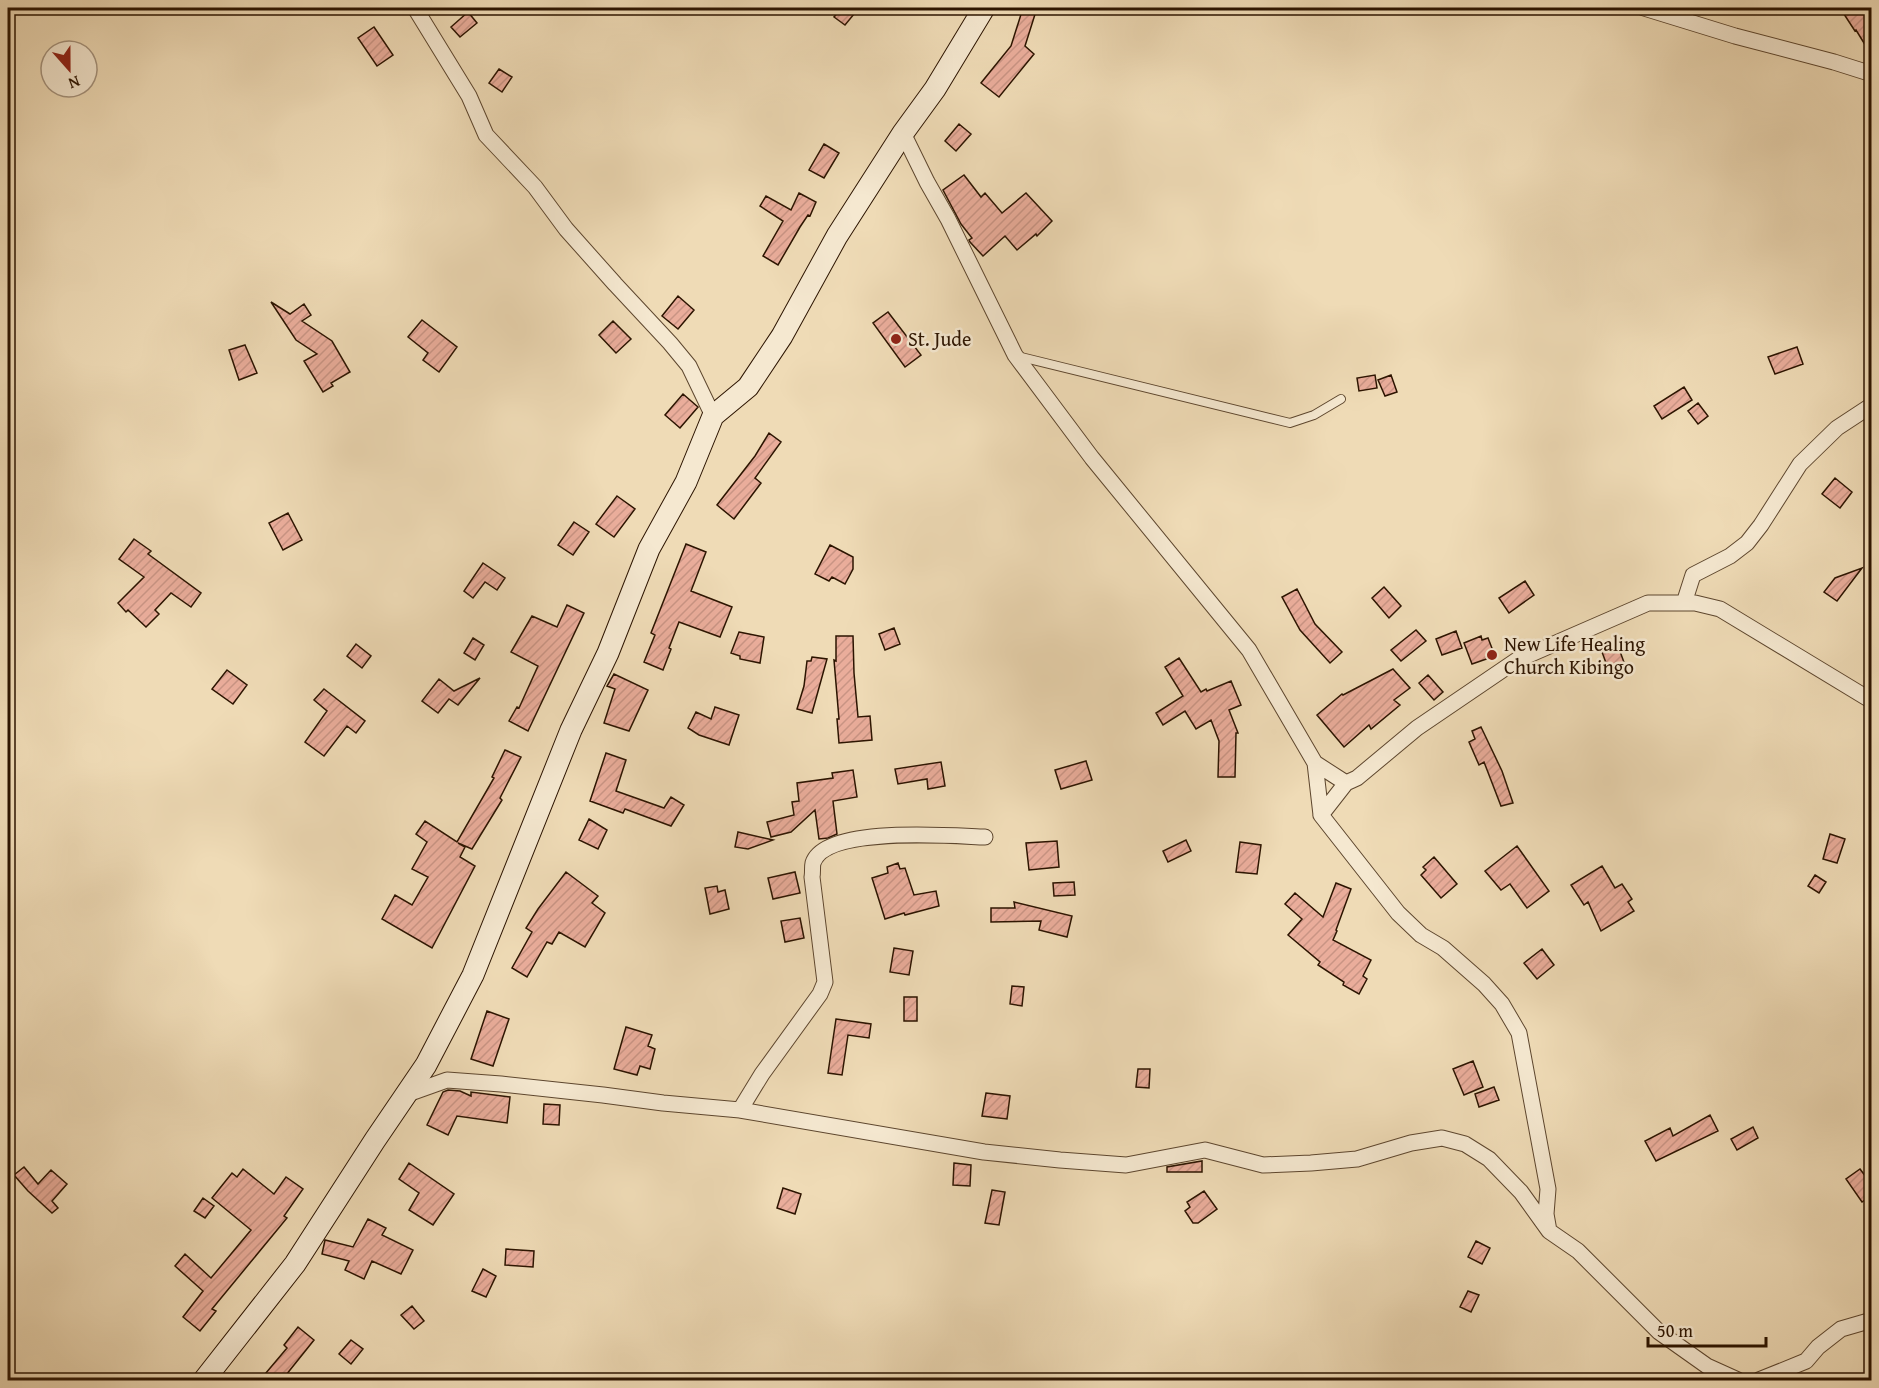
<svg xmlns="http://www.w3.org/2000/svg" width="1879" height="1388" font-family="'Gentium Book Plus',serif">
  <defs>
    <pattern id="building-hatch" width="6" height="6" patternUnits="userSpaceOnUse" patternTransform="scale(1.5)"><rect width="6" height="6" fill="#eaad9b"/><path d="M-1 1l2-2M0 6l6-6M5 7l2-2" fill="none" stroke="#c99484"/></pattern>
  </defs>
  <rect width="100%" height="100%" fill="#efdbb6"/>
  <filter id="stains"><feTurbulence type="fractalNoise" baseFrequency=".00333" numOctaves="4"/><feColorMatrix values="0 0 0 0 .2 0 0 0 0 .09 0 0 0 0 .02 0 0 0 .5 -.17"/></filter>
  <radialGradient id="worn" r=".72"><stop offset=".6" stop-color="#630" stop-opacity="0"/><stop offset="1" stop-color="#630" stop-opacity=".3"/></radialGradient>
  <path fill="url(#building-hatch)" stroke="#2c1400" stroke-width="1.5" d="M842 8H859L845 25 834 17Z
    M1023 8H1037L1025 46 1034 54 999 97 981 83 1011 46Z
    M1840 8H1868L1872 12V56L1856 30 1855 31Z
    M468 12 477 23 460 37 451 27Z
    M374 27 393 55 377 66 358 38Z
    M499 69 512 77 502 92 489 83Z
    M959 124 971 134 956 151 945 141Z
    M824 144 839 153 824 178 809 170Z
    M964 175 981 197 985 193 1002 213 1026 193 1052 221 1037 236 1036 234 1017 250 1005 236 983 256 970 242 969 240 972 238 961 224 943 190Z
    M799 193 816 202 810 216 808 215 800 227 778 265 763 256 783 221 760 206 766 196 791 210Z
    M678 296 694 310 678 329 662 316Z
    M271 302 290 314 304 304 311 315 302 321 332 341 350 372 331 383 333 386 323 392 304 361 317 354 296 340Z
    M888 312 921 355 905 367 873 323Z
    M422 320 457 347 439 372 423 360 428 353 408 337Z
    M613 321 631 339 616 353 599 335Z
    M245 345 257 373 239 380 229 350Z
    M1797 347 1803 364 1775 374 1768 357Z
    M1375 375 1377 388 1359 391 1357 378Z
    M1391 375 1397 392 1385 396 1378 380Z
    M1684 387 1692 400 1662 419 1654 406Z
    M683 394 698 407 680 428 665 415Z
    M1698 403 1708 416 1698 424 1688 411Z
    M769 433 781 442 755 478 761 483 734 519 717 505 755 456Z
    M1835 478 1852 492 1840 508 1822 494Z
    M617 496 635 509 614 537 596 524Z
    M288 513 302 540 283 550 269 523Z
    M574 522 589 532 573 555 558 545Z
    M134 539 151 551 148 554 201 593 191 607 171 593 155 610 159 614 146 627 128 610 126 612 118 603 144 577 119 559Z
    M686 544 706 552 691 591 732 607 720 637 679 622 669 648 671 649 663 670 644 662 655 635 651 633Z
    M830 545 853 557V569L845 584 832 577 829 581 815 574Z
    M483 563 505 578 497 590 485 582 473 598 464 591Z
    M1862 568 1837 601 1824 592 1835 578Z
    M1525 581 1534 595 1509 613 1499 598Z
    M1384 587 1401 606 1389 618 1372 598Z
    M1297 589 1315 624 1342 652 1330 663 1300 630 1282 597Z
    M567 605 584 613 528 731 509 721 517 707 519 708 538 666 511 652 532 616 557 627Z
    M894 628 900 644 885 650 879 634Z
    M1416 630 1426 641 1401 661 1391 650Z
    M1456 631 1462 648 1442 655 1436 639Z
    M739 632 764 637 760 663 740 659V656L731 653Z
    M836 636H853L854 673 858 717 870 716 872 740 839 743 837 719H839L834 660 836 661Z
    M1481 636 1482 640 1488 638 1495 656 1472 664 1464 643Z
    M473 638 484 645 475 660 464 653Z
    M356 644 371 656 362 668 347 656Z
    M1618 646 1625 665 1609 671 1602 652Z
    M812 657 827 659 812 713 797 709 804 686 807 661H811Z
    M1179 658 1201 692 1206 689 1207 691 1231 681 1241 705 1229 710 1238 733H1236L1235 777H1218L1219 741 1211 720 1196 729 1185 711 1163 725 1156 713 1183 696 1165 667Z
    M1393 669 1410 688 1394 700 1400 705 1371 729 1369 725 1344 747 1317 715 1342 694 1343 695Z
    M227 670 247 685 233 704 212 689Z
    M614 674 648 690 629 731 604 723 615 689 607 686Z
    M1428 675 1443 692 1434 700 1419 683Z
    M480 678 458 705 449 699 438 713 422 701 439 679 454 691Z
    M324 689 365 721 356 733 347 726 324 756 305 742 327 711 314 700Z
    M715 707 739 715 729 745 699 735 688 728 696 712 711 719Z
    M1481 727 1502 771 1513 803 1501 806 1484 762 1479 765 1469 742 1475 739 1472 731Z
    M505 750 521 757 500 798 502 800 472 849 458 843 465 847 460 857 475 866 432 948 382 919 395 895 412 905 428 877 412 869 427 842 416 834 425 821 457 842 494 778 492 777Z
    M606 753 626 760 616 791 664 808 671 797 684 805 671 826 625 809 623 813 590 801Z
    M1086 761 1092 780 1061 789 1055 770Z
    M941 762 945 786 928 789 927 779 898 784 895 769Z
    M853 770 857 797 833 801 837 834 828 838 819 839 815 810 791 832 771 837 767 822 794 815 792 802 799 801 797 783 833 778 832 773Z
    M589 819 607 830 598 849 579 840Z
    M738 832 773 840 748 849 735 847Z
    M1830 834 1845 839 1837 863 1823 859Z
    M1186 840 1191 851 1168 862 1163 851Z
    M1057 841 1059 867 1029 870 1026 843Z
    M1240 842 1261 845 1257 874 1236 872Z
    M1517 846 1549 891 1527 908 1510 884 1501 890 1485 871Z
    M1434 857 1457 884 1441 898 1421 875 1426 870 1423 867Z
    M898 863 900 869 905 868 914 895 936 891 939 906 905 915 904 913 885 919 872 878 888 873 887 867Z
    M1602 866 1615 888 1622 884 1632 899 1628 902 1634 911 1601 931 1588 902 1584 905 1571 885Z
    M566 872 598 896 592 903 605 913 585 947 559 932 552 944 547 942 527 977 512 968 532 932 526 928 538 909Z
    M795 872 800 893 773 899 768 878Z
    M1815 875 1826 882 1819 893 1808 886Z
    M1074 882 1075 895 1054 896 1053 883Z
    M1336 883 1351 889 1336 930 1337 931 1333 940 1371 960 1363 976 1367 979 1359 994 1343 985 1344 982 1318 965 1320 962 1288 935 1302 919 1285 904 1295 893 1323 917Z
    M717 886 718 892 725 890 729 909 710 914 705 888Z
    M1014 902 1072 916 1067 937 1039 930 1041 921 991 922V908H1015Z
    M800 918 804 938 785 942 781 921Z
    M894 948 913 951 909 975 890 972Z
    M1542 949 1554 965 1537 979 1524 963Z
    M1012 986 1024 987 1022 1006 1010 1004Z
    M904 997H917V1021H904Z
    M487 1011 509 1019 493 1066 471 1059Z
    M836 1019 871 1024 869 1038 848 1035 842 1075 828 1073Z
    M626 1027 652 1035 648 1046 655 1049 650 1069 640 1066 637 1075 614 1069Z
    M1473 1061 1483 1087 1464 1095 1453 1069Z
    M1138 1069H1150L1149 1088 1136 1087Z
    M1494 1087 1499 1100 1479 1107 1475 1094Z
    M448 1090 460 1091 471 1096V1092L510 1097 507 1123 457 1116 448 1135 427 1125 443 1092Z
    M986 1093 1010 1096 1007 1119 982 1116Z
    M544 1104 560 1105 559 1125 543 1124Z
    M1710 1115 1718 1131 1656 1161 1645 1141 1670 1128 1673 1136Z
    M1753 1127 1758 1138 1737 1150 1731 1139Z
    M1202 1161V1172H1167V1167Z
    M409 1163 454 1194 433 1225 409 1210 419 1193 399 1179Z
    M954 1163 971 1165 970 1186 953 1185Z
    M24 1167 38 1184 51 1170 67 1184 52 1201 58 1208 52 1213 28 1191 14 1175Z
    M243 1169 274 1194 286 1177 303 1189 284 1216 287 1218 212 1309 216 1311 200 1331 183 1317 203 1291 175 1266 185 1254 211 1278 251 1230 212 1198 232 1173 237 1177Z
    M1860 1169 1872 1185V1195L1862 1202 1846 1179Z
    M783 1188 801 1194 795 1214 777 1208Z
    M992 1190 1005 1192 999 1225 985 1223Z
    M1204 1191 1217 1209 1198 1223H1193L1185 1211 1190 1207 1187 1202Z
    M203 1198 214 1206 205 1218 194 1211Z
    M368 1219 386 1228 382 1235 413 1250 401 1274 372 1261 364 1279 345 1270 349 1261 322 1254 325 1240 353 1247Z
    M1476 1241 1490 1248 1482 1264 1468 1257Z
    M506 1249 534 1251 533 1267 505 1265Z
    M483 1269 496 1276 486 1297 472 1291Z
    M1468 1291 1479 1295 1471 1312 1460 1307Z
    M412 1306 424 1321 414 1329 401 1315Z
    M298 1327 314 1340 282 1380H260L287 1348 284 1345Z
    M351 1340 363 1349 351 1364 339 1354Z"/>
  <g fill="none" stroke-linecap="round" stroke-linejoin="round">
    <defs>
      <path id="service" d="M1017 356 1290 423 1314 415 1341 399"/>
      <path id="minor" d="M415 8 469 96 486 135 535 187 566 229 615 284 670 343 689 366 713 416
        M1644 8 1735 36 1834 62 1872 74
        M903 133 927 182 948 219 1015 355 1092 458 1249 650 1315 763 1346 783 1357 778 1417 728 1517 660 1648 603H1695L1720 609 1872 701
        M1684 603 1693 575 1730 556 1747 543 1761 525 1800 464 1837 428 1872 405
        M1315 763 1321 815
        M1346 783 1321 815 1398 913 1421 935 1443 948 1484 984 1502 1004 1519 1033 1548 1189 1546 1214 1549 1231 1578 1251 1659 1332 1707 1366 1738 1380
        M405 1095 447 1080 501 1084 603 1095 663 1103 740 1110 984 1152 1060 1160 1126 1165 1205 1150 1263 1165 1311 1163 1357 1159 1411 1143 1442 1138 1465 1144 1489 1159 1521 1192 1549 1231
        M740 1110 762 1074 820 994 825 982 812 877C813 873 812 867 813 863 825 825 953 836 985 837
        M1759 1380 1806 1361 1818 1347 1841 1329 1872 1320"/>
      <path id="secondary" d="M204 1380 295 1264 375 1140 426 1065 473 975 571 730 608 653 649 549 686 482 713 416 748 387 782 336 837 236 903 133 935 89 984 8"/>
    </defs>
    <use href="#service" stroke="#5d462e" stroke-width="10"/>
    <use href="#minor" stroke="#5d462e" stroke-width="17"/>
    <use href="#secondary" stroke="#2c1400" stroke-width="23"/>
    <use href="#service" stroke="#f5e8d0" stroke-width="8"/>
    <use href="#minor" stroke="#f5e8d0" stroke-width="15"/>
    <use href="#secondary" stroke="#f5e8d0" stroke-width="21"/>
  </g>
  <g fill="#8f2418" stroke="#f5e8d0" stroke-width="2">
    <circle cx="896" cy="339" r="6"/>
    <circle cx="1492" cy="655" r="6"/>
  </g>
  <g text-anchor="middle" stroke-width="5" stroke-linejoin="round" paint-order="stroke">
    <g font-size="20" fill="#2c1400" stroke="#f5e8d0" text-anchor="start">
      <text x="908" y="346">St. Jude</text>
      <text x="1504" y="651">New Life Healing<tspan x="1504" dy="23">Church Kibingo</tspan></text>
    </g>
  </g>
  <rect width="1879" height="1388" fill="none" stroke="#efdbb6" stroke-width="30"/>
  <rect x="9" y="9" width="1861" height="1370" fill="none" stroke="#2c1400" stroke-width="3"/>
  <rect x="15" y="15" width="1849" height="1358" fill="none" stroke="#2c1400" stroke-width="1.5"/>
  <g transform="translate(69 69) rotate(159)"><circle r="28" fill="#f5e8d0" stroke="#a5937d" stroke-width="1.5"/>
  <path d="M0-4.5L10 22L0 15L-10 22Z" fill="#8f2418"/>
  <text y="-9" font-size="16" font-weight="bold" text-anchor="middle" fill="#2c1400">N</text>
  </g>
  <path d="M1648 1337v9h118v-9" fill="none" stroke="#2c1400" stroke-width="3"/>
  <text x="1657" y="1337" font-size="18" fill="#2c1400" stroke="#f5e8d0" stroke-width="4.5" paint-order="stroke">50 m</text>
  <rect width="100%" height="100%" filter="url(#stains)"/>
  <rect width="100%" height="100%" fill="url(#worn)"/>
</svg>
